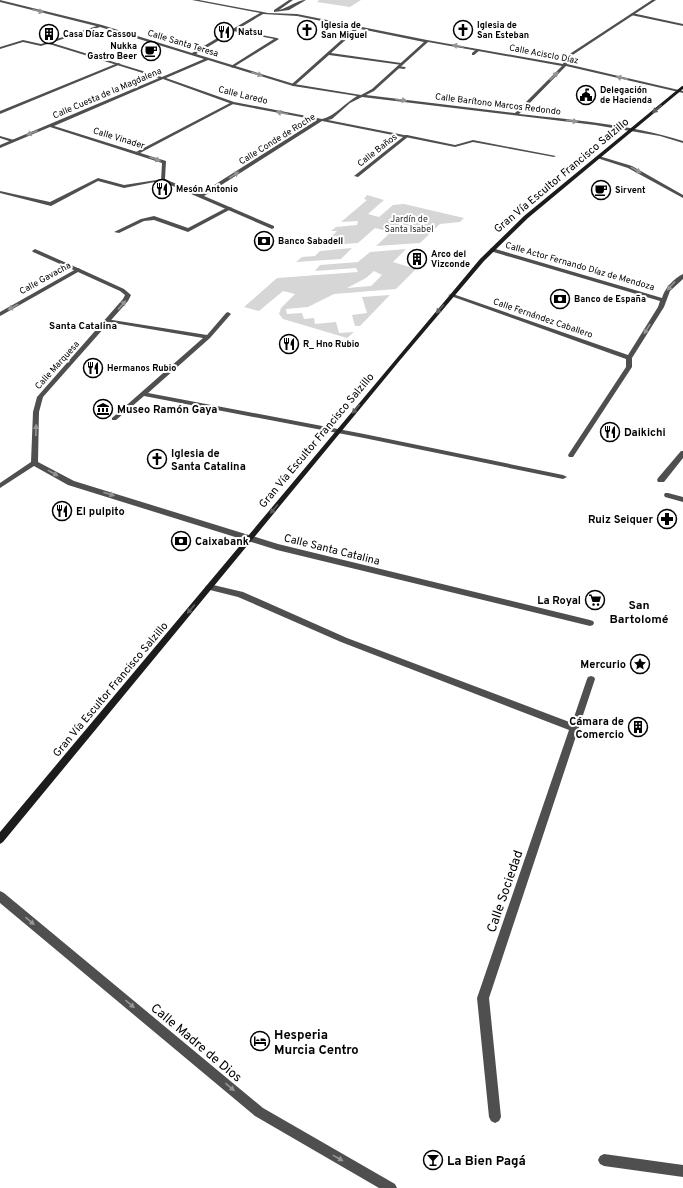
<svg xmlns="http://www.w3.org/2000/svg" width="683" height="1188" font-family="Overpass,sans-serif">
  <rect width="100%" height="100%" fill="#fff"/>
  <path fill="#d6d6d6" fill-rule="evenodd" d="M319 0H361L350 7 317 2Z
    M367 195 384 200 368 214 379 217 393 205 404 204 464 218 460 222 440 224 420 243 376 246 391 232 375 228 358 243 331 245 341 236H332L337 231H331L336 227 357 225 358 221 341 222 367 200 364 199Z
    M352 248 341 259 296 262 302 257 315 256 320 251Z
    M406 249 393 262 416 269 396 289 334 294 308 307 286 309 287 314 302 313 304 319 314 318 315 324 336 322 339 333 354 332 347 338 283 319 279 314 281 308 295 294 283 291 259 311 244 307 277 278 358 272 356 268 315 271 320 265 358 262 370 252ZM374 271 382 275 371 286 347 288 366 278Z
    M390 295 360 326H355L352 315 367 313 362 297Z"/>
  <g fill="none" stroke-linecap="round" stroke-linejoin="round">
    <path fill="#4f4f4f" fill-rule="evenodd" d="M477 49 480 50 474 55H472V53Z
      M398 66 405 67 406 68 404 69 397 68Z"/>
    <path fill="#4f4f4f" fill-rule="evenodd" d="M632 13 683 24V26L631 15Z
      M100 25 103 26 41 46 23 42 0 49V47L23 40 41 44Z
      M357 26 360 27 331 53 401 63 402 65 329 55 294 86H292V84Z
      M232 29 277 38 279 39 232 68 231 66 274 39 233 31Z
      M118 63 121 64 0 114V111Z
      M232 102 235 103 140 153 136 152Z
      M407 135 455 145 473 140 556 156 554 157 473 142 455 147 405 137V135Z
      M0 136 14 140V141L12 142 0 138Z
      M98 178 124 185 163 179 165 180 124 188 98 181 51 206 0 193V191L50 202Z
      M228 207 233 208 188 232 154 220 144 221 119 233 114 232 141 219 154 216 188 228Z
      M35 249 80 269 81 270 76 271 33 252 32 251Z
      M228 312 231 314 210 338 148 393 364 434 563 475 567 477 563 479 364 438 144 396 116 420H112V418L203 338 108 322 105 320 106 319 207 335 226 313Z
      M681 451H683V458L664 482H658L657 480 658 478Z
      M665 493H668L683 497V502L665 497 664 495Z
      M209 584 243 592 347 638 572 723 587 679 588 677 591 676 594 677 595 679 489 998 501 1117 499 1121 495 1123 491 1121 489 1117 477 998 569 730 341 642 238 597 206 589 205 587Z
      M604 1154 683 1165V1177L604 1166 600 1164 598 1160 600 1156Z"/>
    <path fill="#4f4f4f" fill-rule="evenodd" d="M0 0 102 25 192 53 260 13 192 0H199L268 13 297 14 427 40 563 64 565 57 652 0H656L568 58 567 64 683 91V93L566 66 519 114C573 120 630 124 683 141V143L660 136 595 125 362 97 350 103 332 119 328 120 409 136 358 177 354 176 403 137 322 121 204 196 274 226V228L272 229 161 181 162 163 50 127 0 148V145L159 78 49 44V42L162 77 204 59 100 27 0 2ZM263 14 297 16 424 42 372 89 361 95 294 84 196 54ZM428 42 562 66 515 113 366 95 374 91ZM208 60 293 86 357 96C345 103 335 116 322 119L234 102 166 78ZM163 79 232 104 317 120 200 194 165 179 166 161 54 126Z
      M289 0H293L279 10C288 8 297 0 306 0L289 10 274 12V10Z
      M599 156 632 166 683 195V198L628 168 597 158V157Z
      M492 248 662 298C665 288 673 279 683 274V279L670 291 664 307 632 358V367L573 457H569L568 455 626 367V359L448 295 453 294 628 355 658 307 660 301 490 251V249Z
      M78 268 124 289 131 295 128 301 43 397 39 412 38 462 74 481 278 544 590 620 593 621 594 623 593 625 590 626 277 550 68 485 34 466 0 488V483L31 462 33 412 37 397 123 299 125 295 120 291 78 272 2 315 0 316V312Z
      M0 891 4 893 263 1108 395 1184 397 1188H379L255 1116 0 903Z"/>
    <path fill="#1c1c1c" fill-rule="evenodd" d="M682 86H683V89L528 218 484 261 401 359 3 842 0 844V832L480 259 524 216Z"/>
  </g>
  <defs><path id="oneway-solid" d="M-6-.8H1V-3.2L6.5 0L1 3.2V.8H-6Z"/></defs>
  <g fill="#959595">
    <use href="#oneway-solid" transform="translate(38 11) rotate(14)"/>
    <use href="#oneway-solid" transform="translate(458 46) rotate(-170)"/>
    <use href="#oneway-solid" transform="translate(257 74) rotate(17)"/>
    <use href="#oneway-solid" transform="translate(554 76) rotate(-44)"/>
    <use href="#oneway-solid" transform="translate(622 78) rotate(-167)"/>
    <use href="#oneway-solid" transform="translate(401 100) rotate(7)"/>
    <use href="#oneway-solid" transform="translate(282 113) rotate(-169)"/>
    <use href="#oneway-solid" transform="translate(572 121) rotate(7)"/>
    <use href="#oneway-solid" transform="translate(32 133) rotate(159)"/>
    <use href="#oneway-solid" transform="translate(155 159) rotate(20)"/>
    <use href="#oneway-solid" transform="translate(636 170) rotate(29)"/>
    <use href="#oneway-solid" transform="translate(234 175) rotate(-32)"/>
    <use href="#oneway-solid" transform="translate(671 286) rotate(132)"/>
    <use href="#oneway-solid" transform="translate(122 305) rotate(-49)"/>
    <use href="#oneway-solid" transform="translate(13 307) rotate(151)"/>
    <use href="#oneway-solid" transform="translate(647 329) rotate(122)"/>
    <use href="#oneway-solid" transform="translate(36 430) rotate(-88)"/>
    <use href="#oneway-solid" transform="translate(53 473) rotate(29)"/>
    <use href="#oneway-solid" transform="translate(109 494) rotate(17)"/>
    <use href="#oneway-solid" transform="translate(30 921) rotate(40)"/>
    <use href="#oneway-solid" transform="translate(130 1004) rotate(40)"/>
    <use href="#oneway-solid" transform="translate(230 1087) rotate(40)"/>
    <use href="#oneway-solid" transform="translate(338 1158) rotate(29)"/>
  </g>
  <g fill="#606060">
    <use href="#oneway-solid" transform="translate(657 109) rotate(140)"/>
    <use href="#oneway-solid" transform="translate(440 309) rotate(131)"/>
    <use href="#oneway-solid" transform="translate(356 409) rotate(130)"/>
    <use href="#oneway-solid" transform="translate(274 509) rotate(130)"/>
    <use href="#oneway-solid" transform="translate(191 609) rotate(130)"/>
  </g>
  <defs>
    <symbol id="church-ring" viewBox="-11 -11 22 22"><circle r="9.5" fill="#fff" stroke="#000" stroke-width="1.5"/><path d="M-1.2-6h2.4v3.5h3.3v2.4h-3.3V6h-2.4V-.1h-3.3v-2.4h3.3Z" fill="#000"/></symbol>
    <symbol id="restaurant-ring" viewBox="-11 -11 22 22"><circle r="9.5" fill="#fff" stroke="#000" stroke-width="1.5"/><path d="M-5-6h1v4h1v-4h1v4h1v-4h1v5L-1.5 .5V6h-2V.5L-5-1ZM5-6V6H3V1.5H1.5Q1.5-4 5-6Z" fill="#000"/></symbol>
    <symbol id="building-ring" viewBox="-11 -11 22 22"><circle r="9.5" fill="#fff" stroke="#000" stroke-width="1.5"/><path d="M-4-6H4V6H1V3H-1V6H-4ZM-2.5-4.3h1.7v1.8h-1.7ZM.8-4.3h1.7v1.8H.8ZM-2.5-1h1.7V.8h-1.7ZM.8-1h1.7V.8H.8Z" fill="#000"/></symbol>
    <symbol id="cafe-ring" viewBox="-11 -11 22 22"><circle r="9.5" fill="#fff" stroke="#000" stroke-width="1.5"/><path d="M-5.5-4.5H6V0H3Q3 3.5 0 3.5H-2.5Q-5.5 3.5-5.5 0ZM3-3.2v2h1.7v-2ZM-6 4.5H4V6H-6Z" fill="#000"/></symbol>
    <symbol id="civic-ring" viewBox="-11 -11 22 22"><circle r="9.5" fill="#fff" stroke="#000" stroke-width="1.5"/><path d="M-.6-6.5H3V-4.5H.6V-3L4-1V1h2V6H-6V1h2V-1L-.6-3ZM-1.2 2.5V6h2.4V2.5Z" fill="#000"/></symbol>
    <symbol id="bank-ring" viewBox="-11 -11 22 22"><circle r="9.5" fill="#fff" stroke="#000" stroke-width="1.5"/><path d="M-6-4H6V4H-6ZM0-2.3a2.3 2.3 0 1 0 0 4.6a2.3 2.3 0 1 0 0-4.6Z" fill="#000"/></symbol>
    <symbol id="museum-ring" viewBox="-11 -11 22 22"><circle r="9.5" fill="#fff" stroke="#000" stroke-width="1.5"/><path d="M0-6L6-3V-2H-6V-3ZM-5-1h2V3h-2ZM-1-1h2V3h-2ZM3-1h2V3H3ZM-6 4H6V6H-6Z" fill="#000"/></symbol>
    <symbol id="pharmacy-ring" viewBox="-11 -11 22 22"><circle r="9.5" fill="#fff" stroke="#000" stroke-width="1.5"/><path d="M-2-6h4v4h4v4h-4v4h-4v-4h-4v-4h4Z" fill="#000"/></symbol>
    <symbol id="supermarket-ring" viewBox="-11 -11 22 22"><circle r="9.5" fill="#fff" stroke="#000" stroke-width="1.5"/><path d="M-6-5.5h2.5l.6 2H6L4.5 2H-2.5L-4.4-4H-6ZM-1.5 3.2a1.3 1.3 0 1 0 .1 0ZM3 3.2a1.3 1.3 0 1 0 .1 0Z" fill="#000"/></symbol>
    <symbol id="sight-ring" viewBox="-11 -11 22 22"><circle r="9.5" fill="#fff" stroke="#000" stroke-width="1.5"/><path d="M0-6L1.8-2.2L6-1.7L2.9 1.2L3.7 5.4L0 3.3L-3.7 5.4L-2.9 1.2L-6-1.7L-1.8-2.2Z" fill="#000"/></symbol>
    <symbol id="hotel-ring" viewBox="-11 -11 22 22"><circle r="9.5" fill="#fff" stroke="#000" stroke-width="1.5"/><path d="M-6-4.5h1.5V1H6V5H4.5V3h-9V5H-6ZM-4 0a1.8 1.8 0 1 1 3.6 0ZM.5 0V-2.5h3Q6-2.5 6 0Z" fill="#000"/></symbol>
    <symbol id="bar-ring" viewBox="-11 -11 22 22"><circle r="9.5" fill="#fff" stroke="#000" stroke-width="1.5"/><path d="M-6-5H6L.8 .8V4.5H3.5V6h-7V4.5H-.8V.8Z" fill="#000"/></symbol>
  </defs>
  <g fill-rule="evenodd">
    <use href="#church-ring" x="296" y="19" width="22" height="22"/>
    <use href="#church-ring" x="452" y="19" width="22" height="22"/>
    <use href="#restaurant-ring" x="213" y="21" width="22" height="22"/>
    <use href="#building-ring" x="38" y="23" width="22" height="22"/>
    <use href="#cafe-ring" x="140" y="40" width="22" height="22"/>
    <use href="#civic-ring" x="575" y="84" width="22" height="22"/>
    <use href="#restaurant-ring" x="151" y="178" width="22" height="22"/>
    <use href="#cafe-ring" x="590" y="179" width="22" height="22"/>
    <use href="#bank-ring" x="253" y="230" width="22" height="22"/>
    <use href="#building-ring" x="406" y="248" width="22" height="22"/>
    <use href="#bank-ring" x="549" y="288" width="22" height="22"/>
    <use href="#restaurant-ring" x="278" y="333" width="22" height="22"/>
    <use href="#restaurant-ring" x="82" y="357" width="22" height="22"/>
    <use href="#museum-ring" x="92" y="398" width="22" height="22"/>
    <use href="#restaurant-ring" x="599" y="421" width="22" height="22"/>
    <use href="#church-ring" x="146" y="448" width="22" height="22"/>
    <use href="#restaurant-ring" x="51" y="500" width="22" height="22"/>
    <use href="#pharmacy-ring" x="656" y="508" width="22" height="22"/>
    <use href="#bank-ring" x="170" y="530" width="22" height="22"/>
    <use href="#supermarket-ring" x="584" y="589" width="22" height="22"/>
    <use href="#sight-ring" x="629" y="653" width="22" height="22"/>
    <use href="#building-ring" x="627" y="716" width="22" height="22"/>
    <use href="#hotel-ring" x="249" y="1030" width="22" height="22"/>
    <use href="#bar-ring" x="422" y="1149" width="22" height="22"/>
  </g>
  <g text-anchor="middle" stroke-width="4" stroke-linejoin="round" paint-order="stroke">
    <g font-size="9" font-weight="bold" fill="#000" stroke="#fff" text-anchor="start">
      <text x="321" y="28">Iglesia de<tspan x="321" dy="10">San Miguel</tspan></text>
      <text x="477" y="28">Iglesia de<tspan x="477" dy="10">San Esteban</tspan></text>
      <text x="238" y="35">Natsu</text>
      <text x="63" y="37">Casa Díaz Cassou</text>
      <text x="137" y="49" text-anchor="end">Nukka<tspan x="137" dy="10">Gastro Beer</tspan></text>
      <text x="600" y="93">Delegación<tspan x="600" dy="10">de Hacienda</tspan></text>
      <text x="176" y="192">Mesón Antonio</text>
      <text x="615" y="193">Sirvent</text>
      <text x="278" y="244">Banco Sabadell</text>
      <text x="431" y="257">Arco del<tspan x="431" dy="10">Vizconde</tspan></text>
      <text x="574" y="302">Banco de España</text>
      <text x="303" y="347">R_ Hno Rubio</text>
      <text x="107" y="371">Hermanos Rubio</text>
    </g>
    <g font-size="9" fill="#000" stroke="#fff">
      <text transform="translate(183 43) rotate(17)" y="3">Calle Santa Teresa</text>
      <text transform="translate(544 54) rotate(11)" y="3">Calle Acisclo Díaz</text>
      <text transform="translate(107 93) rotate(-23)" y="3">Calle Cuesta de la Magdalena</text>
      <text transform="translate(243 95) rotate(14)" y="3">Calle Laredo</text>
      <text transform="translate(498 104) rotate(7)" y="3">Calle Barítono Marcos Redondo</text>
      <text transform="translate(119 138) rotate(17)" y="3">Calle Vinader</text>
      <text transform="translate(277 139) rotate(-32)" y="3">Calle Conde de Roche</text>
      <text transform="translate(377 150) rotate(-38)" y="3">Calle Baños</text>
      <text transform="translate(580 266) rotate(16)" y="3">Calle Actor Fernando Díaz de Mendoza</text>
      <text transform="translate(45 278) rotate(-29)" y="3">Calle Gavacha</text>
      <text transform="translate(543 318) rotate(19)" y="3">Calle Fernández Caballero</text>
      <text transform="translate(57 365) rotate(-48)" y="3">Calle Marquesa</text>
    </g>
    <g font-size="9" fill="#2d2d2d" stroke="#fff">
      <text x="409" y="222">Jardín de<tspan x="409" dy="10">Santa Isabel</tspan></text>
    </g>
    <g font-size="10" font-weight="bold" fill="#000" stroke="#fff">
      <text x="83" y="329">Santa Catalina</text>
    </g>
    <g font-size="11" fill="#000" stroke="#fff">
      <text transform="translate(561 175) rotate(-40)" y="4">Gran Vía Escultor Francisco Salzillo</text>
      <text transform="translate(316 440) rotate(-50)" y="4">Gran Vía Escultor Francisco Salzillo</text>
      <text transform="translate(332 549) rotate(14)" y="4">Calle Santa Catalina</text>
      <text transform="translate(110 689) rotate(-50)" y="4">Gran Vía Escultor Francisco Salzillo</text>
    </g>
    <g font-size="11" font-weight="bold" fill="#000" stroke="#fff" text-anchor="start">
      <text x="117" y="413">Museo Ramón Gaya</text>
      <text x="624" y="436">Daikichi</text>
      <text x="171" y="457">Iglesia de<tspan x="171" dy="13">Santa Catalina</tspan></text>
      <text x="76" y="515">El pulpito</text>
      <text x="653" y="523" text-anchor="end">Ruiz Seiquer</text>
      <text x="195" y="545">Caixabank</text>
      <text x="581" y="604" text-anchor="end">La Royal</text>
      <text x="626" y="668" text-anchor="end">Mercurio</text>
      <text x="624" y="725" text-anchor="end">Cámara de<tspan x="624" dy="13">Comercio</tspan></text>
    </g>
    <g font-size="12" font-weight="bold" fill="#000" stroke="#fff">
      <text x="639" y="609">San<tspan x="639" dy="14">Bartolomé</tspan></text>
    </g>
    <g font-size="13" fill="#000" stroke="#fff">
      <text transform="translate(504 891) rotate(-71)" y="5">Calle Sociedad</text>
      <text transform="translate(197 1042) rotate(40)" y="5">Calle Madre de Dios</text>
    </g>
    <g font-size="13" font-weight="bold" fill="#000" stroke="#fff" text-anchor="start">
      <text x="274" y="1039">Hesperia<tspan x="274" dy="15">Murcia Centro</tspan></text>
      <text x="447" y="1165">La Bien Pagá</text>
    </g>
  </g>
</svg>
